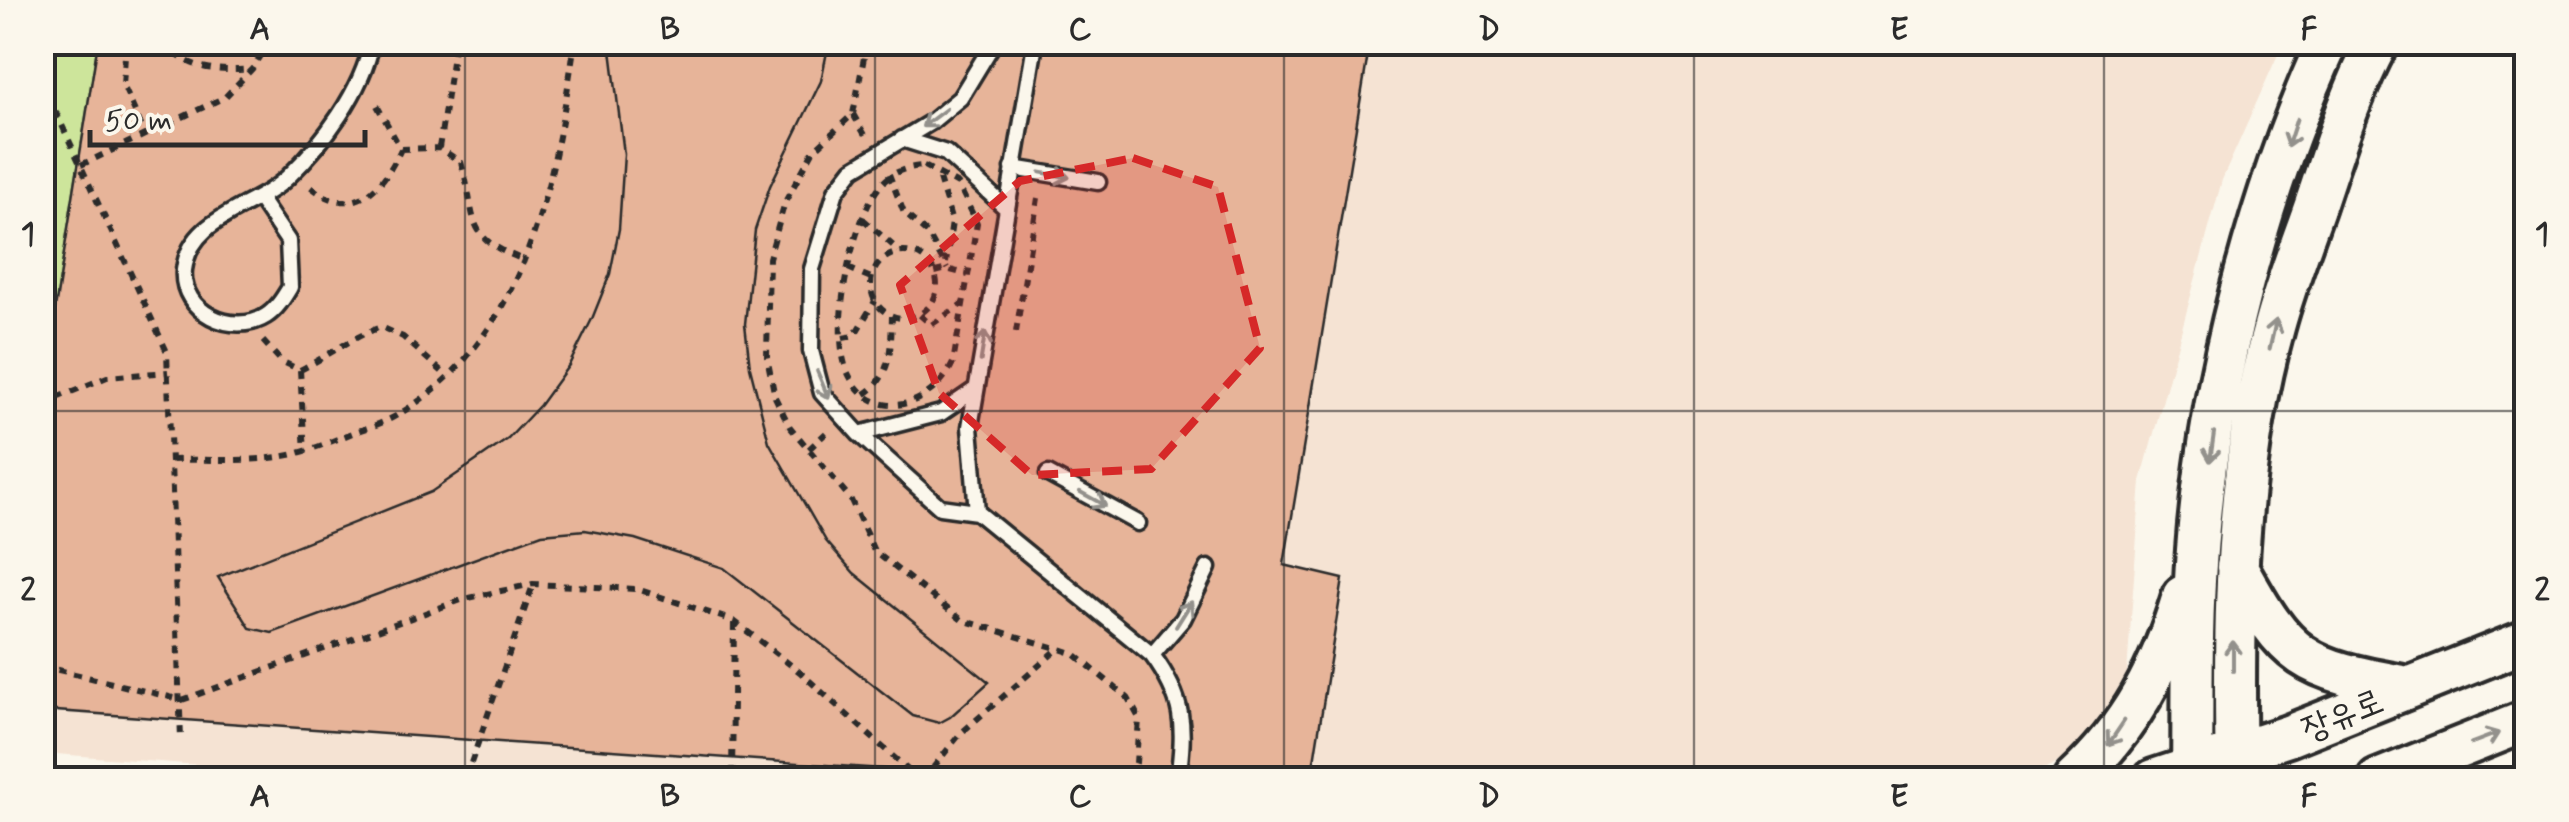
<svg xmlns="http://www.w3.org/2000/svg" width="2569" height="822" font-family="Mynerve,'Poor Story',sans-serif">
  <rect width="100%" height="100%" fill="#fbf7ec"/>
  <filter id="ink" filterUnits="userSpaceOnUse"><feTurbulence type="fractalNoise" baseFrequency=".01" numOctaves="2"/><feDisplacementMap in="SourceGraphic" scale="20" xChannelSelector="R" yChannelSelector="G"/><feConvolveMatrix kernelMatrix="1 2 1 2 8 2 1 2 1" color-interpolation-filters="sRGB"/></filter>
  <g filter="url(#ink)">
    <path fill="#f5e3d3" d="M42 43H2283L2222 180 2141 481 2126 687 2092 741 2050 767 1993 780H392L43 753Z"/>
    <path fill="#cde59b" stroke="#7c8863" stroke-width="2.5" d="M43 43H98L50 340 43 338Z"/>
    <path fill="#e7b499" stroke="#2b2b2b" stroke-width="2.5" d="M98 42H1370L1284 565 1343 579 1311 780H1041L42 710V338L50 340Z
      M610 42H829L821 81 770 186 755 230 745 324 750 367 769 442 826 541 854 573 989 682 950 717 939 723 913 716 724 568 635 539 585 530 542 534 272 633 250 628 218 577 431 492 508 439 540 405 569 365 592 319 610 274 619 229 624 154Z"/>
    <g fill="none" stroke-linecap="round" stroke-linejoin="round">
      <defs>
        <path id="lane" d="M994 42 960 98 931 122 853 169 836 191 812 269 811 351 822 393 859 434 940 507 977 512 1152 655C1185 700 1185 725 1178 780
          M902 139 946 153 1006 208
          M1013 168 1098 182
          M259 198 288 241 290 287C284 297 277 309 266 316 233 337 180 312 184 270 190 216 255 209 288 177 323 143 362 92 372 42
          M859 434 941 413 976 389
          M1048 474 1138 523
          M977 512 970 427 1034 50 1032 42
          M1152 655 1183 619 1208 568"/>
        <path id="secondary" d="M2237 567C2288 661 2302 668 2408 687
          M2074 780C2131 727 2161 669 2183 596
          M2154 780 2288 736 2526 641
          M2192 780C2193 704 2191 626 2197 550 2209 384 2258 193 2328 42
          M2236 780C2233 628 2233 475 2274 327 2285 286 2301 245 2315 205 2334 149 2350 94 2378 42
          M2378 780 2526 721"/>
      </defs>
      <use href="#lane" stroke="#2b2b2b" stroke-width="21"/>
      <use href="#secondary" stroke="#2b2b2b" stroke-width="48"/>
      <path stroke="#2b2b2b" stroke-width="6" stroke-dasharray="8 8" stroke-linecap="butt" d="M126 42 123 85 145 134
        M163 42C187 70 217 72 252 69
        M544 42 574 49
        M867 42 853 114 813 151 785 202 769 258 767 357 775 397 790 427 850 498 874 551 962 620 1073 653 1128 698 1139 718 1136 763 1130 780
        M42 64 56 42
        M42 82 167 352 181 739
        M853 114 865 135
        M439 148 455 42
        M401 149 439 148 461 162C479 220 460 237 527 261
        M81 165 225 97 252 69 268 42
        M924 166 958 184 977 223 953 363C934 404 877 426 850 377 827 337 851 226 877 190 888 173 905 167 924 166Z
        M889 174 904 213 928 234 947 269
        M939 179 952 222 946 263
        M311 187C355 221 382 189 401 149L374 100
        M863 219 899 251
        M871 285a33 33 0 1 1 66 0a33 33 0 1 1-66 0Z
        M848 268 871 278
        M935 272 947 269 968 275
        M920 315 931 325 962 304
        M1016 332 1038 198
        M843 338 854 336 875 301
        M263 341 281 361 300 370C328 356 352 337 381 327L403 337 448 377
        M300 370 305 452
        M865 394C892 377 891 345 892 316
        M42 404 107 377 168 372
        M809 449 826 433
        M172 460C206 459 244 462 278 457 303 454 327 443 350 434 366 428 385 423 399 414 529 337 554 178 575 42
        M42 666 182 700 464 599 533 584 637 589 734 621 801 673 919 780
        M42 743 57 744
        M471 763 533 585
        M732 775 734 621
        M923 780 961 733 1058 649"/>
      <use href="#lane" stroke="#fbf7ec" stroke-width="14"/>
      <use href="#secondary" stroke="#fbf7ec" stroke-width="40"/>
    </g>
    <defs><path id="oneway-shaft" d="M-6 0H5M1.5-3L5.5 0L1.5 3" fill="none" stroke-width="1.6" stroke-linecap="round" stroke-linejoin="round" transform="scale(2.5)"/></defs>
    <g stroke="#93918c">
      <use href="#oneway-shaft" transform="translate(934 118) rotate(143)"/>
      <use href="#oneway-shaft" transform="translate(2292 133) rotate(108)"/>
      <use href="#oneway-shaft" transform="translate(1055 175) rotate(10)"/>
      <use href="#oneway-shaft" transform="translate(2273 334) rotate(-77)"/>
      <use href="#oneway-shaft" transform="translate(983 346) rotate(-81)"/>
      <use href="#oneway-shaft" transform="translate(823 385) rotate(67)"/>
      <use href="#oneway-shaft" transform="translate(2212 447) rotate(98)"/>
      <use href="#oneway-shaft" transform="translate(1093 499) rotate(29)"/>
      <use href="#oneway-shaft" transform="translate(1184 614) rotate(-58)"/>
      <use href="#oneway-shaft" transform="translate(2233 656) rotate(-90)"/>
      <use href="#oneway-shaft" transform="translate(2116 733) rotate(124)"/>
      <use href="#oneway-shaft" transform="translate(2485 738) rotate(-21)"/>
    </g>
  </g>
  <path fill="#d62828" fill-opacity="0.2" stroke="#d62828" stroke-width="8" stroke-dasharray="20 12" stroke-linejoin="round" d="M1133 158 1218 187 1260 348 1151 469 1032 475 939 393 900 285 1020 181Z"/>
  <path fill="none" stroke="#2b2b2b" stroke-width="2.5" stroke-opacity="0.55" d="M465 42V780M875 42V780M1284 42V780M1694 42V780M2104 42V780M42 411H2526"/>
  <g text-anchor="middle" stroke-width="8" stroke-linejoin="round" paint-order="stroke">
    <g font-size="35" fill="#2b2b2b" stroke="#fbf7ec">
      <text transform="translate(2342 714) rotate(-22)" y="12">장유로</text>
    </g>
  </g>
  <rect width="2569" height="822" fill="none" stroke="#fbf7ec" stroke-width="110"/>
  <path d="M90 130v15h275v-15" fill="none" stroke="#2b2b2b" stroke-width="5"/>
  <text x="105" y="130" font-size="30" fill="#2b2b2b" stroke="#fbf7ec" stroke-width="8" paint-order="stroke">50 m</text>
  <rect x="55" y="55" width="2459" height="712" fill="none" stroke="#2b2b2b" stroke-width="4"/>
  <g font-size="32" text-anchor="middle" font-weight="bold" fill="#2b2b2b">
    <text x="260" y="39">A</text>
    <text x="670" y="39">B</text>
    <text x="1080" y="39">C</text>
    <text x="1489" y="39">D</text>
    <text x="1899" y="39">E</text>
    <text x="2309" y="39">F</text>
    <text x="28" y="244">1</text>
    <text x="2542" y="244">1</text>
    <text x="28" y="600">2</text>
    <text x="2542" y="600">2</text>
    <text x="260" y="806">A</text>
    <text x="670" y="806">B</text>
    <text x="1080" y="806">C</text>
    <text x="1489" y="806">D</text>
    <text x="1899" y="806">E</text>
    <text x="2309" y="806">F</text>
  </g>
</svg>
